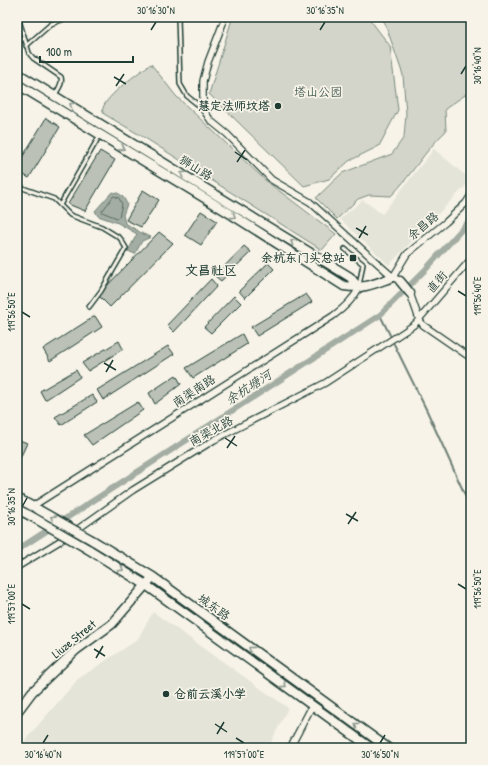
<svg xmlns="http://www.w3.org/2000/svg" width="488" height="765" font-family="'Patrick Hand','LXGW WenKai TC',sans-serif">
  <rect width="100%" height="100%" fill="#f7f3e8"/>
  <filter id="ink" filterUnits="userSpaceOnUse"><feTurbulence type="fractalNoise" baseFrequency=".025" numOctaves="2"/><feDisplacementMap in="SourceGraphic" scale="8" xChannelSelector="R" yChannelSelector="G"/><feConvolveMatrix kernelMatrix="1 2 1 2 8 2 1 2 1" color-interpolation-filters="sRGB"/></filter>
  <g filter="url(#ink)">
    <path fill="#e5e4d9" d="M434 149 471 180 389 265 340 219 363 200 382 214Z
      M153 612 288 708 268 748H27L21 745 78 679 137 640Z"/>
    <path fill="#d3d5ca" stroke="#79897f" d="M230 17H368L390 46 398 110 379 146 349 161 329 179 304 186 209 94 232 19Z
      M380 17H471V85L465 95 445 109 446 131C425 150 411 176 391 196L369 195 358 199 337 219 316 198 342 173 392 154 404 137 406 114 403 75 385 23Z
      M151 64 176 96 265 180 336 234 322 250 145 138 104 114C103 112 102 111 103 108 106 96 139 72 151 64Z"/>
    <path fill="#a4ada3" stroke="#6f8077" d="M112 192C121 193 123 196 127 204L123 215 125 223 143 234 151 237 142 241 135 254 128 251 137 234 118 223 98 216 95 211Z"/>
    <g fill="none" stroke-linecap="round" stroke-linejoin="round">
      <path stroke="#546a60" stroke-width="1" d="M114 196 119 198 122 204 119 217 117 218 102 212Z"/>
      <path stroke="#6f8077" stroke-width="2" d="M380 315 390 335
        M394 344 427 411 471 508"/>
      <path stroke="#a4ada3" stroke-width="6" d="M17 550 380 315 426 269 471 219"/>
    </g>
    <path fill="#bbc1b6" stroke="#1f3d34" d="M46 118 60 127 29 178 17 171V166Z
      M100 151 115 160 85 211 68 204Z
      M143 190 159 200 141 227 126 220Z
      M201 211 217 221 201 245 185 235Z
      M159 232 173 243 110 307 98 295Z
      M244 246 251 252 221 281 215 276Z
      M268 263 274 269 245 298 239 291Z
      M211 279 217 286 174 332 167 325Z
      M306 294 312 302 257 336 251 327Z
      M234 296 241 303 211 333 204 327Z
      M95 316 102 327 50 361 43 349Z
      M242 334 247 344 193 378 186 368Z
      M119 341 123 349 88 371 82 363Z
      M168 346 174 354 103 400 97 390Z
      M76 370 80 377 45 400 40 391Z
      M176 375 181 384 155 404 149 393Z
      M92 395 97 402 61 425 55 417Z
      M138 402 143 410 92 445 84 435Z
      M17 439 27 443 17 465Z"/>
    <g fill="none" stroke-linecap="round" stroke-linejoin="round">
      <defs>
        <path id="lane" d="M18 17 29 53 33 58 61 77C63 84 58 89 55 95
          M178 17 180 84 187 96 202 108
          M17 46 24 36
          M26 46 51 24 69 17
          M17 186 54 199 70 215 102 227 120 238 126 248 101 291 89 307
          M60 205 100 135
          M345 249 363 264 359 286"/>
        <path id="street" d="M223 23 208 62 203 81V109L211 121 227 134 272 180 310 202 375 261 393 277 400 281
          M393 277 407 254 446 222 466 203 471 195
          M410 293 419 319 423 325 471 358
          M33 506 333 316C344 308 353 300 359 288
          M17 567 68 536 133 490 214 440 325 383 405 331 415 324 471 259
          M290 748 312 706"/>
        <path id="secondary" d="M17 73 350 277 359 288
          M17 84 226 211 344 286C366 289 373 284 393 277
          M400 281 410 293
          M17 498 39 510
          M17 509 29 515
          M92 540 153 577 388 748
          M88 549 146 585 371 748
          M17 712 32 692 76 650 112 624 150 580"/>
      </defs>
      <use href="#lane" stroke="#1f3d34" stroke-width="6"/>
      <use href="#street" stroke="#1f3d34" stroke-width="8"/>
      <use href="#secondary" stroke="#1f3d34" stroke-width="11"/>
      <use href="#lane" stroke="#f7f3e8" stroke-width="3"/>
      <use href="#street" stroke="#f7f3e8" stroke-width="5.5"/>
      <use href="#secondary" stroke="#f7f3e8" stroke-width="8"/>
      <defs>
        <path id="secondary-bridge" d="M39 510 92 540
          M29 515 88 549"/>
      </defs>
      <use href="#secondary-bridge" stroke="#1f3d34" stroke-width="11" stroke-linecap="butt"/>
      <use href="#secondary-bridge" stroke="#f7f3e8" stroke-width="8"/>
    </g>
    <defs><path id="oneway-chevron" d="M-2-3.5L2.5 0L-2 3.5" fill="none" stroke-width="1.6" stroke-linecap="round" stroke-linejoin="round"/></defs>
    <g stroke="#8b988e">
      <use href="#oneway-chevron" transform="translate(72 105) rotate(-149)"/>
      <use href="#oneway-chevron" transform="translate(122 148) rotate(31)"/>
      <use href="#oneway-chevron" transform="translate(183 174) rotate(-148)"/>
      <use href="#oneway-chevron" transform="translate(233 216) rotate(32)"/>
      <use href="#oneway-chevron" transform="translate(293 242) rotate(-148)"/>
      <use href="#oneway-chevron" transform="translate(53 518) rotate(-151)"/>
      <use href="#oneway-chevron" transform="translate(121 569) rotate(32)"/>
      <use href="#oneway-chevron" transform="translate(251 649) rotate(-144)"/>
      <use href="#oneway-chevron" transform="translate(284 685) rotate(36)"/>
      <use href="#oneway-chevron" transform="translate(357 725) rotate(-144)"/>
    </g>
  </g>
  <path fill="none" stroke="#1f3d34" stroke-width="1.5" d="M151 30 156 22M320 30 325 22M461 74 466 66M114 77 126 84M116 86 124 74M235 152 247 160M237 162 245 150M356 228 368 235M359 238 366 226M458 291 466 296M22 312 30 317M104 363 116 370M106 372 113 360M225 438 237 446M227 448 235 436M22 507 27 498M346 514 358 521M348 524 356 512M458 584 466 589M22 604 30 609M94 649 105 656M96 658 103 646M215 724 227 732M217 734 224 722M236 738 244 743M43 743 48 735M380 743 385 735"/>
  <g fill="#1f3d34" stroke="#f7f3e8" stroke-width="1.5">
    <circle cx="278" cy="106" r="4"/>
    <rect x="349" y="254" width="8" height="8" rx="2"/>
    <circle cx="166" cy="694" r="4"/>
  </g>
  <g text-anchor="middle" stroke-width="3.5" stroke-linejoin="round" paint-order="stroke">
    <g font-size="12" fill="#435b52" stroke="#f7f3e8">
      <text x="318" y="96">塔山公园</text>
    </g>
    <g font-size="12" font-weight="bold" fill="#1f3d34" stroke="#f7f3e8" text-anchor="end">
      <text x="270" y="110">慧定法师坟塔</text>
      <text x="345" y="262">余杭东门头总站</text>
      <text x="174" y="698" text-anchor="start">仓前云溪小学</text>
    </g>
    <g font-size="12" fill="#1f3d34" stroke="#f7f3e8">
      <text transform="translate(196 168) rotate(32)" y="4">狮山路</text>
      <text transform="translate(423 226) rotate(-40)" y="4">余昌路</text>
      <text transform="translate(437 282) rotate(-49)" y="4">直街</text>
      <text transform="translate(194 391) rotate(-33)" y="4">南渠南路</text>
      <text transform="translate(211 431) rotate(-29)" y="4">南渠北路</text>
      <text transform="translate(214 607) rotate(36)" y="4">城东路</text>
      <text transform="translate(74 639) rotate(-39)" y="4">Liuze Street</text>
    </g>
    <g font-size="13" font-weight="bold" fill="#1f3d34" stroke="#f7f3e8">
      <text x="211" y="275">文昌社区</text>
    </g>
    <g font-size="13" font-style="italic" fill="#405950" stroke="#f7f3e8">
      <text transform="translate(248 387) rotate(-33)" y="5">余杭塘河</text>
    </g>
  </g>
  <rect width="488" height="765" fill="none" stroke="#f7f3e8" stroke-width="44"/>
  <path d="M40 56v6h93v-6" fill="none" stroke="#1f3d34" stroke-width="2"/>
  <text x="46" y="56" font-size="12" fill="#1f3d34" stroke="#f7f3e8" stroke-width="3" paint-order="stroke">100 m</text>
  <rect x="22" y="22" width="444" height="721" fill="none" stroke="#1f3d34" stroke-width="1.5"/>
  <g font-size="10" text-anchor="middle" fill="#1f3d34">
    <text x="156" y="14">30°16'30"N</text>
    <text x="325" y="14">30°16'35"N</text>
    <text transform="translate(477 66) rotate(-90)" y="4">30°16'40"N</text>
    <text transform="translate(477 296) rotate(-90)" y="4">119°56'40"E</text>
    <text transform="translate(11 312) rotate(-90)" y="4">119°56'50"E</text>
    <text transform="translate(11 507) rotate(-90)" y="4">30°16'35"N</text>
    <text transform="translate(477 589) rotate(-90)" y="4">119°56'50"E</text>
    <text transform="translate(11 604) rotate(-90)" y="4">119°57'00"E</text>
    <text x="43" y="758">30°16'40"N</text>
    <text x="244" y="758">119°57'00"E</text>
    <text x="380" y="758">30°16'50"N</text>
  </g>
</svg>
